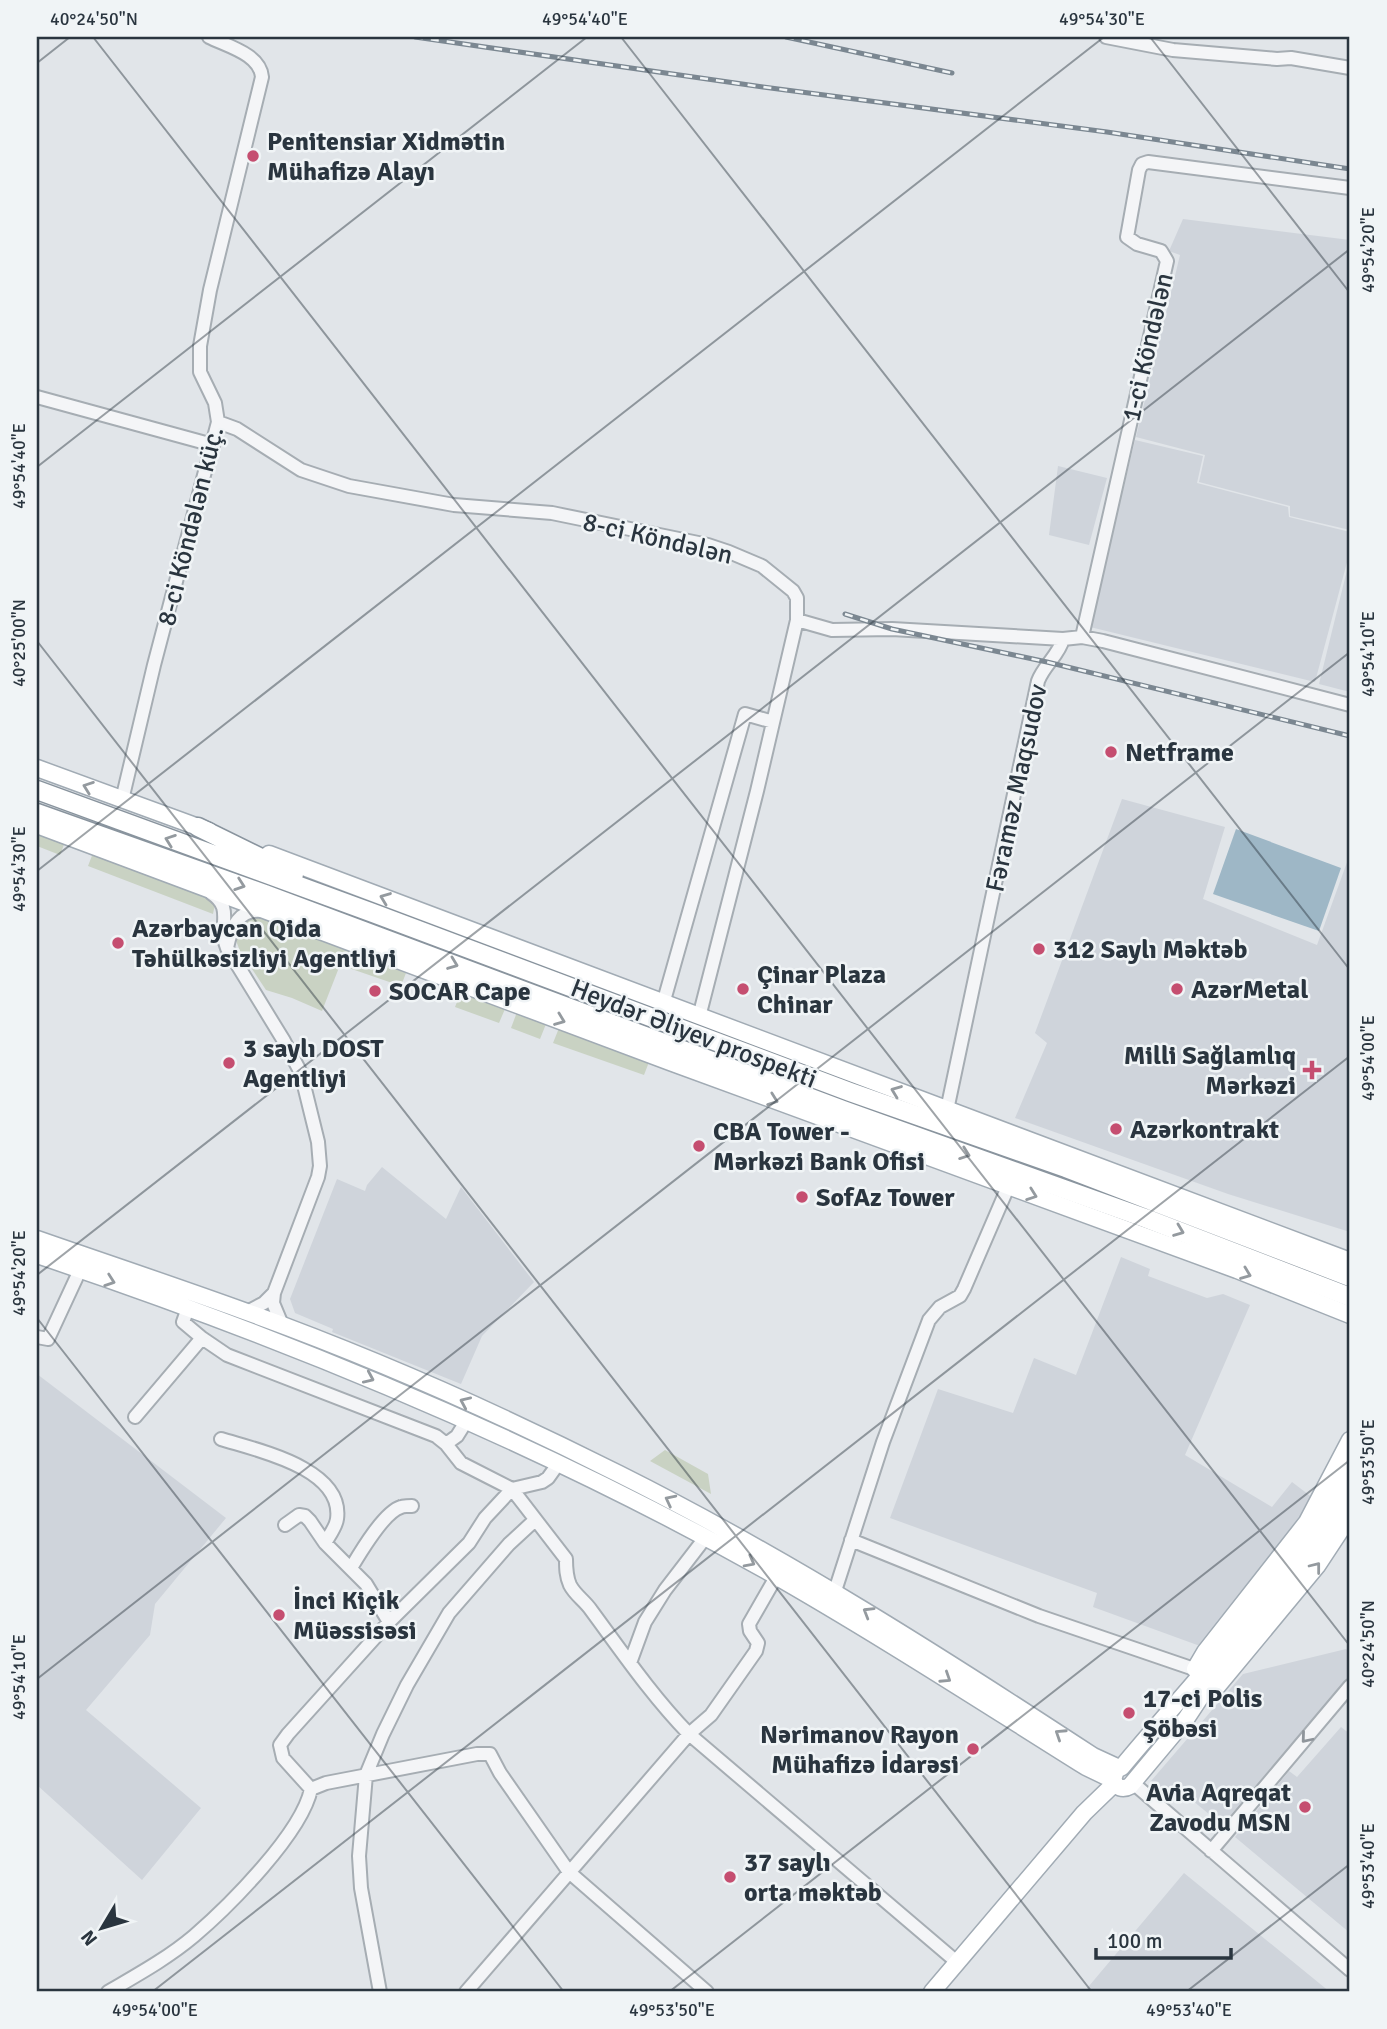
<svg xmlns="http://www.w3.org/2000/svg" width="1387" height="2029" font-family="Signika,sans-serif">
  <rect width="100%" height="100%" fill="#e1e5e9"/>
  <path fill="#cfd4db" d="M1183 219 1350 240V530L1290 516V506L1199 482 1205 455 1136 437 1180 255 1169 251Z
    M1135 440 1203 456 1197 483 1288 507 1289 517 1350 532V551L1315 682 1090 627Z
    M1058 466 1107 478 1089 545 1049 535Z
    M1350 558V692L1319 684Z
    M1122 799 1225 827 1203 899 1317 945 1350 854V1232L1228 1194 1015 1118 1047 1043 1035 1033Z
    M382 1167 446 1219 461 1187 534 1282 482 1336 461 1384 332 1332 333 1329 295 1313 290 1299 337 1179 365 1191 367 1185Z
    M1121 1257 1150 1269 1148 1276 1207 1298 1223 1294 1250 1305 1185 1455 1272 1507 1292 1482 1313 1498 1291 1532 1200 1646 1093 1607 1097 1593 890 1518 938 1389 1013 1413 1034 1358 1076 1375Z
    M37 1374 226 1518 155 1604 150 1635 86 1710 201 1808 142 1880 37 1785Z
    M1346 1649 1350 1652V1679L1222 1825 1180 1790 1172 1799 1151 1781 1243 1674Z
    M1341 1727 1350 1734V1933L1235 1837 1289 1771 1297 1777Z
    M1184 1873 1330 1992H1084Z"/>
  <path fill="#c9d2c3" d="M37 832 65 842 60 855 37 846Z
    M93 853 206 895 215 904 213 914 88 866Z
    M261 916 406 973 401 986 340 965 322 1011 292 998 266 990 240 951 235 938C241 924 245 918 261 916Z
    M461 992 505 1009 499 1023 455 1007Z
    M517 1012 546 1024 540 1039 511 1028Z
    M559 1028 649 1062 644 1075 553 1043Z
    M665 1450 708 1474 711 1494 650 1461Z"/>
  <path fill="#9eb7c6" d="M1236 829 1341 868 1319 931 1213 894Z"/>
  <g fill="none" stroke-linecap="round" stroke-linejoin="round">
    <defs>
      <path id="minor" d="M1106 37 1173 50 1277 59 1291 58 1350 68
        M37 397 213 445
        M218 422 237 429 301 470 349 486 454 505 552 513 708 545 729 552 762 566 793 591 797 598V620L757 791 699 1017
        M797 620 832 630 892 629 1063 639
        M1082 637 1167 261 1161 251 1137 244 1127 237 1139 170 1142 164 1148 162 1350 188
        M122 800 154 665 218 422 215 403 200 372V346L210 290 262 77C260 54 227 46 209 37
        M211 893C235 909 217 925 227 948L284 1041 301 1073 318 1142 320 1166 318 1177 274 1293 273 1303 283 1327
        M227 948C231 927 239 908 263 911
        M663 1004 745 714 773 722
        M947 1110 1038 681C1044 665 1059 655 1063 639L1082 637 1103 641 1350 705
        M247 1312 264 1303 274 1293
        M37 1337 48 1339 80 1270
        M202 1338 227 1355 436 1436 446 1444 461 1463 512 1489 566 1559C566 1568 566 1576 570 1585 575 1595 585 1601 591 1610 622 1652 652 1696 689 1734L958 1963
        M135 1417 202 1338 183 1322 188 1308
        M221 1439C256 1450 344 1468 337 1519 336 1527 329 1536 325 1543
        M446 1444 457 1436 467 1420
        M285 1525 299 1515 305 1516 310 1521 325 1543 366 1584 389 1622
        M851 1540 1039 1616 1194 1669
        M351 1568C360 1553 384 1512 401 1507 402 1506 410 1506 412 1506
        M835 1591 883 1442 929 1320 940 1307 960 1296 964 1289 1008 1187
        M630 1663 645 1622 665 1590 705 1538
        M1133 1783 1350 1970
        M311 1789 326 1783 477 1754H490L500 1773 569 1872 707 1992
        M311 1789 283 1758 280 1745 288 1734 389 1622 469 1543 485 1518 512 1489 542 1482 548 1478 558 1464
        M1211 1851 1350 1686
        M108 1992C137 1975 168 1958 194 1936 229 1906 302 1833 311 1789
        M380 1992 361 1888 359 1856 366 1775 383 1734 407 1685 449 1613 509 1544 535 1520
        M466 1992 689 1734 711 1715 756 1651 758 1643 750 1631 749 1624 776 1577"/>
      <path id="major" d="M37 768 209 831
        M37 825 670 1062 1237 1270 1350 1315
        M269 854 1350 1261
        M37 1239C106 1263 175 1286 244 1311 372 1357 498 1413 619 1474 785 1557 939 1655 1093 1756L1119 1768
        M37 1255C288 1339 533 1440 765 1570 874 1632 979 1700 1086 1767L1113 1780
        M1350 1466C1295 1577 1201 1672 1122 1767L1116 1770 1113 1780C1116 1788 1123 1790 1130 1786L1186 1719 1223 1663 1306 1558 1335 1515 1350 1486
        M1195 1669 1205 1652 1307 1522 1350 1440
        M1216 1688 1317 1566 1350 1516
        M932 1992 1084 1813 1115 1783"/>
      <path id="highway" d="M37 790 373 913 850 1092 1066 1168 1350 1277
        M37 813 265 894 843 1110 1145 1218 1350 1297
        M198 827 294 874
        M327 926 369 949"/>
    </defs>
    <use href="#minor" stroke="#a6adb3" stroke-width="16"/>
    <use href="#major" stroke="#a1abb4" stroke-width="19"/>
    <use href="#highway" stroke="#89949e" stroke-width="21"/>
    <use href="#minor" stroke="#f4f5f7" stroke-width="12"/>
    <use href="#major" stroke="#fff" stroke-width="16"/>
    <use href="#highway" stroke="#fff" stroke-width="18"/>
    <defs>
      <path id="rail" d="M415 37 763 87 1107 132 1350 169
        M786 37 952 73
        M845 614 892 629 1047 662 1350 736"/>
    </defs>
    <use href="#rail" stroke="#7b8791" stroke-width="5"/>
    <use href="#rail" stroke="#f0f4f6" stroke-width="2.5" stroke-dasharray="8" stroke-linecap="butt"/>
  </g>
  <defs><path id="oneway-chevron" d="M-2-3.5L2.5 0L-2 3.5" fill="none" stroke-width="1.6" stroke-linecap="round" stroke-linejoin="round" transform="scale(1.75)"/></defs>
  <g stroke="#949a9f">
    <use href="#oneway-chevron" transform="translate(88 787) rotate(-160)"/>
    <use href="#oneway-chevron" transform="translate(170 840) rotate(-160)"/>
    <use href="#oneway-chevron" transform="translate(240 885) rotate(19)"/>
    <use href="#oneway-chevron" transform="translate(385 898) rotate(-159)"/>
    <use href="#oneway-chevron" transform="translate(453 964) rotate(21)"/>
    <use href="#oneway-chevron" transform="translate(560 1020) rotate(21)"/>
    <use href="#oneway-chevron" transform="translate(896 1091) rotate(-159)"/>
    <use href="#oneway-chevron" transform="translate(773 1100) rotate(20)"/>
    <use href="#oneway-chevron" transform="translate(965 1154) rotate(20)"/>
    <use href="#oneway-chevron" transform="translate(1032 1195) rotate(20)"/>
    <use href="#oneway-chevron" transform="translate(1179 1231) rotate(21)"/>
    <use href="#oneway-chevron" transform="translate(1246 1274) rotate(21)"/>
    <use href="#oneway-chevron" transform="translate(110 1281) rotate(19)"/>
    <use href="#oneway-chevron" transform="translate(369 1378) rotate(24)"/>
    <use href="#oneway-chevron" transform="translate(465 1402) rotate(-156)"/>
    <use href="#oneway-chevron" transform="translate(670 1500) rotate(-153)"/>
    <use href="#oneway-chevron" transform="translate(750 1562) rotate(28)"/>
    <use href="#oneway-chevron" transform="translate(1316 1567) rotate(-52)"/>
    <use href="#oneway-chevron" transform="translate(868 1612) rotate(-149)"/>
    <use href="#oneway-chevron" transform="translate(946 1678) rotate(33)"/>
    <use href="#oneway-chevron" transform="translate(1060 1734) rotate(-147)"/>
  </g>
  <use stroke="#8f959b" href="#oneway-chevron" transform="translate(1306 1738) rotate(130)"/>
  <path fill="none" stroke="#2a353f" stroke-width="2" stroke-opacity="0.45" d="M93 37 1350 1646M621 37 1350 970M1150 37 1350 293M37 63 70 37M37 467 587 37M37 641 1092 1992M37 871 1104 37M37 1275 1350 249M37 1318 564 1992M37 1679 1350 652M152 1992 1350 1056M669 1992 1350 1460M1186 1992 1350 1864"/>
  <g fill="#c54e70" stroke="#f0f4f6" stroke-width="2.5">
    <circle cx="253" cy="156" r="7"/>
    <circle cx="1111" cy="752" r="7"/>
    <circle cx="118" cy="943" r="7"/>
    <circle cx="1039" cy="949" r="7"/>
    <circle cx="743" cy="989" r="7"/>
    <circle cx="1177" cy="989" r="7"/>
    <circle cx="375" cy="991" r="7"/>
    <circle cx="229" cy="1063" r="7"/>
    <path d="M1308.5 1059.5h7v7h7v7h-7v7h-7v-7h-7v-7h7z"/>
    <circle cx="1116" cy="1129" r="7"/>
    <circle cx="699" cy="1146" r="7"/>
    <circle cx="802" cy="1197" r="7"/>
    <circle cx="279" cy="1615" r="7"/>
    <circle cx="1129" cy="1713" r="7"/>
    <circle cx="973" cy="1749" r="7"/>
    <circle cx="1305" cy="1807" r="7"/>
    <circle cx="730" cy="1877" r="7"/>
  </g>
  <g text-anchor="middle" stroke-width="5" stroke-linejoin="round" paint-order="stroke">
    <g font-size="26" font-weight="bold" fill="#2a353f" stroke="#f0f4f6" text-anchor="start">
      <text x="267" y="150">Penitensiar Xidmətin<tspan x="267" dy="30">Mühafizə Alayı</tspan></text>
      <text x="1125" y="761">Netframe</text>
      <text x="132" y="937">Azərbaycan Qida<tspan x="132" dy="30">Təhülkəsizliyi Agentliyi</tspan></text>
      <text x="1053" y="958">312 Saylı Məktəb</text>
      <text x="757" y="983">Çinar Plaza<tspan x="757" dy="30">Chinar</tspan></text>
      <text x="1191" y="998">AzərMetal</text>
      <text x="389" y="1000">SOCAR Cape</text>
      <text x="243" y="1057">3 saylı DOST<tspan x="243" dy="30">Agentliyi</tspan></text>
      <text x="1296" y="1064" text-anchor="end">Milli Sağlamlıq<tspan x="1296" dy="30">Mərkəzi</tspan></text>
      <text x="1130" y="1138">Azərkontrakt</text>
      <text x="713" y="1140">CBA Tower -<tspan x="713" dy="30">Mərkəzi Bank Ofisi</tspan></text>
      <text x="816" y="1206">SofAz Tower</text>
      <text x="293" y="1609">İnci Kiçik<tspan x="293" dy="30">Müəssisəsi</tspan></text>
      <text x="1143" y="1707">17-ci Polis<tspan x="1143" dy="30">Şöbəsi</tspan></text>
      <text x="959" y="1743" text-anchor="end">Nərimanov Rayon<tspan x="959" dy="30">Mühafizə İdarəsi</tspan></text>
      <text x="1291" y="1801" text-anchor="end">Avia Aqreqat<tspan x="1291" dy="30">Zavodu MSN</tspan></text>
      <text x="744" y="1871">37 saylı<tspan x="744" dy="30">orta məktəb</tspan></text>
    </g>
    <g font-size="26" fill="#2a353f" stroke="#f0f4f6">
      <text transform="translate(1147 347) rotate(-77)" y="9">1-ci Köndələn</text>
      <text transform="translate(190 526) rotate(-76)" y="9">8-ci Köndələn küç.</text>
      <text transform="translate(658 538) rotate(13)" y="9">8-ci Köndələn</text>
      <text transform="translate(1016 788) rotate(-78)" y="9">Fəraməz Maqsudov</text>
      <text transform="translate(694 1033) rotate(21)" y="9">Heydər Əliyev prospekti</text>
    </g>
  </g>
  <rect width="1387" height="2029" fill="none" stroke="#f0f4f6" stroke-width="77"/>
  <g transform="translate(102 1928) rotate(232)" stroke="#f0f4f6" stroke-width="5" paint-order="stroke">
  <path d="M0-5L12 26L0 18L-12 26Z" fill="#2a353f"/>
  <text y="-10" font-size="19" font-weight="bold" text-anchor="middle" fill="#2a353f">N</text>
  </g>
  <path d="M1096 1948v10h135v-10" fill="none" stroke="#2a353f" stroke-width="3.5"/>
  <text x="1107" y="1948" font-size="21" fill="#2a353f" stroke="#f0f4f6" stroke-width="5" paint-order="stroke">100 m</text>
  <rect x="38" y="38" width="1310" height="1952" fill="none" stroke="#2a353f" stroke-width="2.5"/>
  <g font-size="18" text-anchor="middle" fill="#2a353f">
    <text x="94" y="25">40°24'50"N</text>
    <text x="585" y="25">49°54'40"E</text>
    <text x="1102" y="25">49°54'30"E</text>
    <text transform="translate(1368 250) rotate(-90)" y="6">49°54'20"E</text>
    <text transform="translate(19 466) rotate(-90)" y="6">49°54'40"E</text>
    <text transform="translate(19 643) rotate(-90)" y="6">40°25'00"N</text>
    <text transform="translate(1368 654) rotate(-90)" y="6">49°54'10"E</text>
    <text transform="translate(19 869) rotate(-90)" y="6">49°54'30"E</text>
    <text transform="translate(1368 1058) rotate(-90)" y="6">49°54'00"E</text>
    <text transform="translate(19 1273) rotate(-90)" y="6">49°54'20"E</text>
    <text transform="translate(1368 1462) rotate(-90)" y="6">49°53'50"E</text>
    <text transform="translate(1368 1644) rotate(-90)" y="6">40°24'50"N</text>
    <text transform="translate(19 1677) rotate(-90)" y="6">49°54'10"E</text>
    <text transform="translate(1368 1866) rotate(-90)" y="6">49°53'40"E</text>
    <text x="155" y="2016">49°54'00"E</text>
    <text x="672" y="2016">49°53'50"E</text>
    <text x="1189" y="2016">49°53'40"E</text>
  </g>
</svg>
